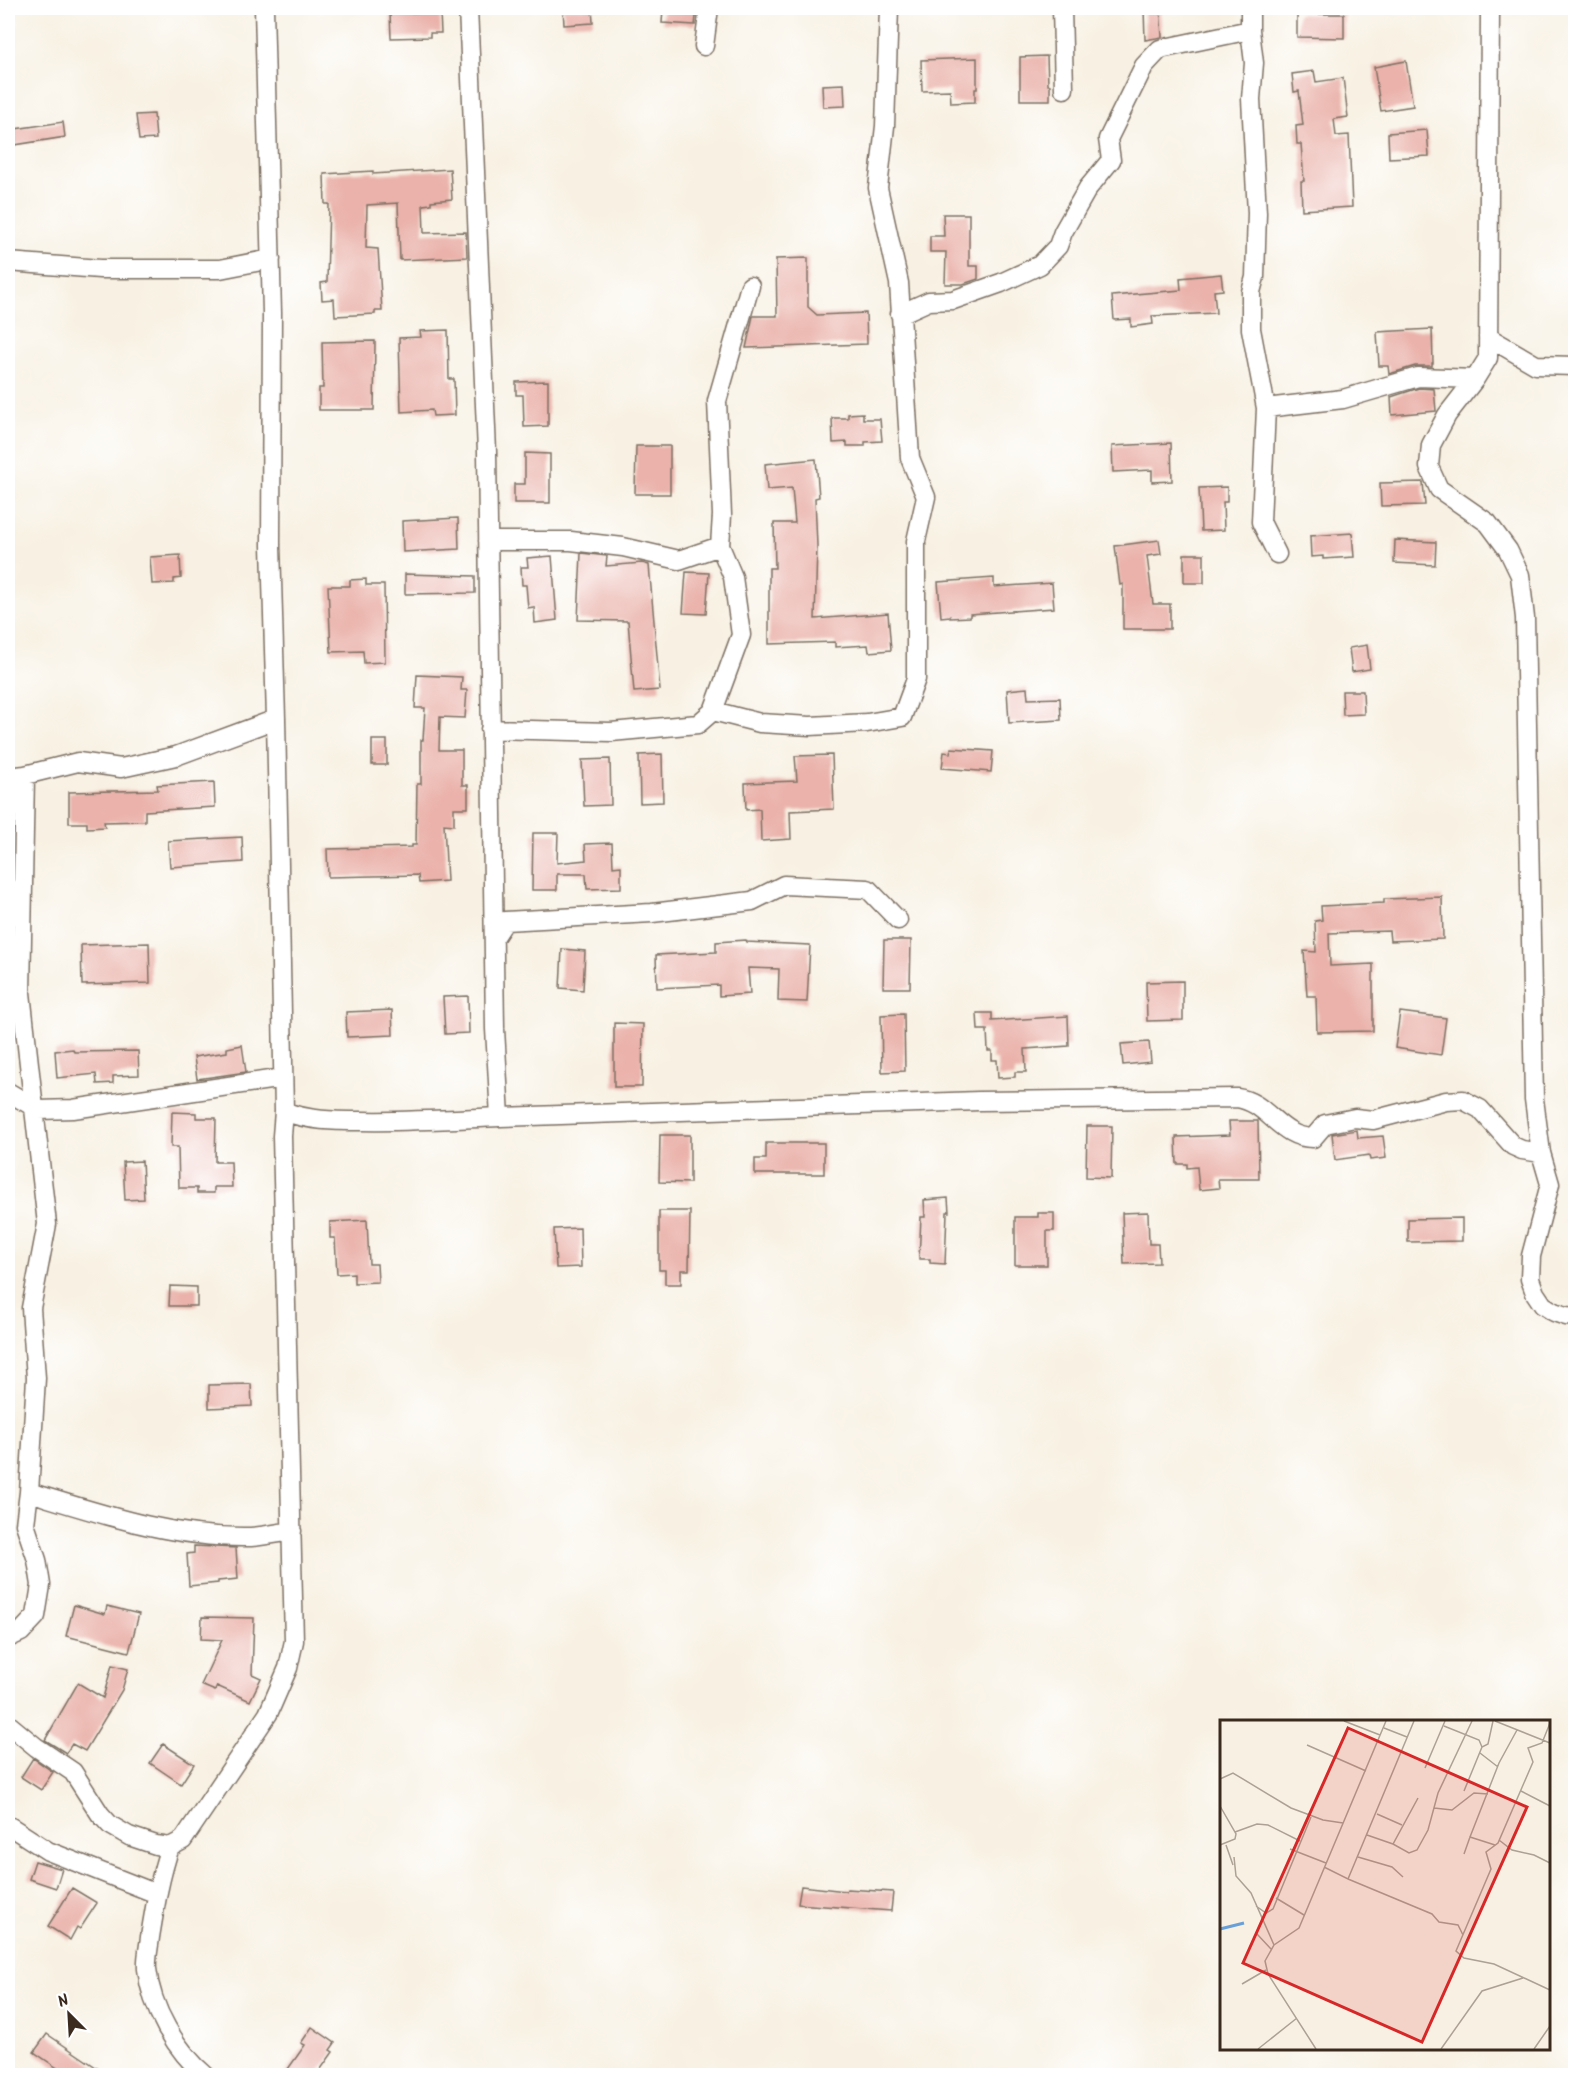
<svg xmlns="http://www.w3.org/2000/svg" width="1583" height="2083" font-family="Kalam,sans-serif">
  <rect width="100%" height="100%" fill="#fff"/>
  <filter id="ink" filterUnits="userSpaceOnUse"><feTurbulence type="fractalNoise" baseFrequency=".0167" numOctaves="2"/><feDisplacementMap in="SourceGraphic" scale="12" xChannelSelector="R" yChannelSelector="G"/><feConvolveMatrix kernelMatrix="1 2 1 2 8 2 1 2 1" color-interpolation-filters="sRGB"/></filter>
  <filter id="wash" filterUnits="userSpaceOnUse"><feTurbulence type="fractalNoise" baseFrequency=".008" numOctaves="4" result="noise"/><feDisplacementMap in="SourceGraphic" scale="24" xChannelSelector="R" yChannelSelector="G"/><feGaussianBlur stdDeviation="1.35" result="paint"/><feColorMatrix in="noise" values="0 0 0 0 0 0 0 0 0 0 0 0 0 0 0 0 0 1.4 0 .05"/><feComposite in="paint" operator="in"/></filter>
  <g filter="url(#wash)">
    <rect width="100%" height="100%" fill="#f8f1e3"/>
    <g id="blocks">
      <path fill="#eab2aa" d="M563 8H592L593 23 564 25Z
        M663 8H697L695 25 662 23Z
        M1160 8 1162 37 1145 40 1144 9Z
        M440 12 441 33H430V37L391 38 390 13Z
        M1297 14H1344V38L1297 37Z
        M1047 56 1048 85H1050V100H1020V57Z
        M977 58V89H975V102L951 103 950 90 922 91 921 60Z
        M1406 61 1413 106 1381 111 1374 67Z
        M1314 71 1316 82 1343 78 1348 117 1334 119 1336 136 1349 135 1352 207 1302 210 1301 181H1304L1301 144H1297L1296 126 1303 125 1299 91 1294 92 1292 74Z
        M844 84 845 106 823 107 822 85Z
        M154 114 156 139 139 140 136 115Z
        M63 122 65 137 8 146V130Z
        M1427 130 1429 156 1389 158 1388 133Z
        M450 169 452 199 431 201V204L423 205 424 233 466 232 467 257 400 260 398 203 367 205 366 248 378 249 382 311H375V314L335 316 334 299 322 300 321 283 327 282 329 204H325L324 174 373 171V174Z
        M943 214H969V266H978V279L963 284H945L946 252H930V236H944Z
        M808 258V307L817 315 866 313 867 344 746 348 753 316H777L776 259Z
        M1221 274 1223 290 1214 291 1216 313 1152 316 1153 324 1131 327V319L1114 320 1112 296 1181 290 1180 278Z
        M1432 329 1433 363H1432V366H1415L1389 374 1388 366H1379L1377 332Z
        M448 330 449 379H454L455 415 433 416 432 410 401 412 399 338 421 337 420 331Z
        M375 341 374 410H319V388H323L322 342Z
        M548 381V426L524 427 523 395H516V382Z
        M1419 388 1434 389 1436 411 1392 415 1391 397Z
        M863 413V419H880L882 441 865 442V446H847V442L833 443 832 418H848V414Z
        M1171 443 1172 481 1152 482V470L1113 472 1112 446Z
        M636 446H670V494H635Z
        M525 453 550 454V503H514V484H525Z
        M816 459 819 497 815 498 817 546 815 619 888 613 891 650 869 652 868 645 835 647V642L769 644V568H775L774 523H795L792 488 767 490 765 464Z
        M1423 482 1425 505 1381 506 1380 483Z
        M1227 487V502H1223L1224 530 1201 531 1199 488Z
        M458 518 459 549 403 552 402 521Z
        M1352 533 1354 557 1323 559V556L1311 557 1310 536Z
        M1159 540 1161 554 1147 556 1153 604H1170V629H1123V584L1120 585 1115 546Z
        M1395 540 1436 542 1435 565 1394 563Z
        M581 553 607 556 606 566 642 563 649 565 660 690 634 692 628 621 578 620Z
        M1184 554H1204V583H1184Z
        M180 555 181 578 174 579V583L152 584 150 557Z
        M552 556 557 620 535 623 534 607 528 608 526 585H522L521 567H528L527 558Z
        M686 572 709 573 706 614 683 613Z
        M405 574 475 576V593L405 594Z
        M994 578V587L1052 583 1054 608 970 614V617L950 618V616L941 617 938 582Z
        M366 579V585H384L385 662 364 663 363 651 331 652 328 586H350V580Z
        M1367 645 1370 669 1352 672 1349 648Z
        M417 675 462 677 461 690H467L465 718 440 717 439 750H462V785H468V808H454V825L444 824 447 881 419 883 418 875 328 877 327 849 412 847V845H416L417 784H421V740H423L425 708H415Z
        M1027 688 1028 699 1060 698 1061 720 1009 723 1007 690Z
        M1342 691H1363L1364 714 1343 715Z
        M372 740H387V765H372Z
        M951 748 993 751 991 772 942 768 944 752 950 753Z
        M662 754 663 802 640 803 639 755Z
        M832 755 834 809 790 811 791 839 761 841 760 809 746 810 745 783 797 781 795 756Z
        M610 759 611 805 584 806 582 760Z
        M214 782 215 807 145 811V821L104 822 105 827 87 828V823H69V792L158 790 157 785Z
        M533 833H558L557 863 586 860 585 844 612 843 613 867 621 866V888L587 889 586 874H557V890H532Z
        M242 837 243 862 170 867 168 841Z
        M1442 897 1443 939 1390 941 1389 931 1329 933 1330 966 1373 964V1031L1317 1032 1316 996H1307L1304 951 1316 952 1315 921 1322 920 1321 906 1384 903V899Z
        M746 940 747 942 810 945 807 1002 778 1001 779 969 748 968 750 994 719 996V985L657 988 656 955 716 952V942Z
        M884 940H911L910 988H883Z
        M149 943 150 983 82 985 81 945Z
        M562 949 585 951 583 990 560 988Z
        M1183 981V1020L1147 1021 1146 982Z
        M468 996 469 1033 445 1034 443 997Z
        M392 1010 393 1035 347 1037 346 1012Z
        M1400 1012 1446 1018 1441 1055 1395 1048Z
        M977 1013H992V1021L1068 1016 1069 1046 1025 1049 1026 1072H1015V1077L998 1078 997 1060H992V1051H988L987 1030H978Z
        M904 1014 905 1071 882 1072 881 1015Z
        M614 1023 643 1024 642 1087H614Z
        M1149 1042 1151 1062 1123 1065 1121 1044Z
        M242 1045 246 1072 197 1079 194 1057 227 1052V1048Z
        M73 1049 74 1052 138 1051 139 1075 113 1076V1083L97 1084 96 1074 57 1078 55 1051Z
        M172 1112 196 1113V1118H216L215 1162H231L232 1187H214V1193H197V1188H179L178 1147H171Z
        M1229 1121H1258L1259 1179H1218L1219 1188 1199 1190 1197 1167 1187 1168V1164H1177L1176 1137 1230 1135Z
        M1087 1126H1112L1111 1178 1086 1177Z
        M1357 1130 1358 1138 1383 1136 1386 1158 1370 1160 1369 1155 1335 1160 1332 1134Z
        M660 1135H690V1183L659 1182Z
        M766 1143H824V1174H755V1159H766Z
        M142 1161 144 1199 125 1200 123 1162Z
        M948 1198 949 1212H947L945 1264 930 1263V1259H919L921 1217H925L924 1200Z
        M659 1211H690L689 1270H681V1284H665V1270H659Z
        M1148 1212 1149 1244H1158L1159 1263 1124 1264 1122 1213Z
        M1038 1213H1054V1231H1047V1265H1015V1217H1038Z
        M1462 1218V1241L1408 1242V1219Z
        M367 1220 369 1264H377L378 1282 354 1283V1273L337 1274 335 1238H330V1222Z
        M580 1228 581 1267 556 1268 554 1229Z
        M170 1286 197 1287V1306H169Z
        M251 1384 252 1406 209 1408V1385Z
        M194 1546 236 1548 238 1579 218 1581V1583L189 1586 187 1554 194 1553Z
        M74 1605 105 1614 107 1606 139 1614 129 1652 66 1636Z
        M202 1617 254 1618 252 1674 261 1678 250 1701 217 1686 215 1691 201 1685 222 1640 201 1639Z
        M112 1665 128 1669 122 1690 85 1751 72 1744 66 1753 45 1740 78 1683 103 1698Z
        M163 1744 194 1764 181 1784 150 1763Z
        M33 1758 53 1772 41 1790 21 1777Z
        M35 1861 62 1869 56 1888 29 1879Z
        M801 1886 846 1891 847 1889 893 1892 891 1911 798 1904Z
        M72 1888 97 1903 80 1929 77 1927 70 1940 48 1926Z
        M312 2027 335 2043 330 2050 333 2052 316 2076H283L305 2045 301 2043Z
        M47 2034 109 2076H69L34 2052Z"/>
    </g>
  </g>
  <g filter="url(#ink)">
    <use href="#blocks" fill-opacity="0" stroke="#7d7063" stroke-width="1.5"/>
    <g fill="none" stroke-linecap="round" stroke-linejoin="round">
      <defs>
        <path id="minor" d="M1062 8 1064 89
          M1250 8V30L1254 63 1251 99 1257 213 1255 277 1251 292V329L1266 408 1343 399 1418 377 1475 379
          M1490 8 1488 358 1475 379 1447 415 1431 445 1429 467 1439 489 1488 523 1508 550 1520 575 1525 618 1534 1099 1541 1153 1550 1184 1531 1256 1530 1279 1535 1293 1543 1305 1554 1312 1566 1316 1576 1317
          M704 46 709 8
          M8 262 100 269H220L271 259
          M900 314 929 301 953 300 1001 283 1040 265 1058 246 1063 232 1088 188 1111 160 1108 139 1144 66 1160 49 1250 30
          M1488 337 1536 365 1576 366
          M1266 408 1261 522 1277 554
          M488 541H571L623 547 679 560 720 546
          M713 711 760 723 810 726 867 723 902 717 916 679V541L926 497 910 458 899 283 878 188 885 126 889 8
          M490 729 611 732 698 724 713 711 741 635 733 577 720 546 722 515 717 401 750 286
          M8 777 25 775 78 762 121 768 176 756 276 719
          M494 938 505 921 652 913 752 901 784 885 868 889 898 920
          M8 1092 39 1110 73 1109 283 1078
          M284 1111C308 1121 334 1121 361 1121 407 1122 453 1119 500 1117L495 1029 487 452 468 8
          M500 1117 979 1101 1237 1098C1268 1102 1279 1138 1313 1138L1325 1124 1355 1118 1373 1120 1446 1101 1463 1100 1480 1109 1513 1146 1522 1150 1541 1153
          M29 1492C101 1514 175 1539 251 1537 264 1536 279 1533 292 1531
          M8 1638 21 1632 36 1616 41 1585 37 1560 25 1524 29 1492 36 1378 31 1308 47 1224 21 993 25 775
          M8 1724 36 1747 73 1772 100 1814 110 1825 129 1836 156 1845 170 1847 183 1840 268 1714 288 1668 294 1641 282 1136 284 1111 276 719 271 545 272 313 264 8
          M11 1827 48 1851 157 1894
          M170 1847C160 1876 155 1906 150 1937 149 1947 146 1959 147 1969 151 2008 176 2051 206 2076"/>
      </defs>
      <use href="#minor" stroke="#7d7063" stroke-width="21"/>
      <use href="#minor" stroke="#fff" stroke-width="18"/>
    </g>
  </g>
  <g transform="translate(1220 1720)">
    <rect width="330" height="330" fill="#f8f1e3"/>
    <path fill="none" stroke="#6aa0d8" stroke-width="3" d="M0 209 24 203"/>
    <path fill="none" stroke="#aca194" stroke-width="1.5" d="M124 1 160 15M275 1 330 23M330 3 322 23 308 28 313 42 278 123 266 132 271 149 236 231 244 238 274 244 330 270M224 6 259 20 262 27M164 8 187 17M87 25 146 51M260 33 278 47M205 48 225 1M0 59 13 53 71 88 103 100 123 103M244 71 262 27 268 24 273 1M301 71 330 86M0 86 16 114 15 119 0 125M214 88 232 90 254 73 268 74M157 94 182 105M15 112 37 104 48 105 80 121M147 115 173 124 198 78M279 120 292 130 314 135 330 143M173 124 189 133 197 130 208 110 218 73 252 1M6 125 13 145M275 125 250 117 279 43 297 10M70 129 106 143M244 134 250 117M14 137 16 156 31 173 54 225M138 137 172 147 183 157M104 147 128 159 194 1M128 159 212 194 219 202 238 205 243 215M56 178 84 195M36 186 46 193 53 189 91 97M37 214 51 229M22 264 46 250M38 329 77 298M96 329 48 254 45 241 54 225 79 208 166 1M221 329 262 271 303 258M314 329 330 306"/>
    <path fill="#d62828" fill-opacity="0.15" stroke="#d62828" stroke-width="3" d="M128 8 307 87 202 322 23 243Z"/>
    <rect width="330" height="330" fill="none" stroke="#3b2a1e" stroke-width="3"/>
  </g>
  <rect width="1583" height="2083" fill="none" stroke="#fff" stroke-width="30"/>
  <g transform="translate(69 2014) rotate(336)" stroke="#ffffff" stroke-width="4.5" paint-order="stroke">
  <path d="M0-4.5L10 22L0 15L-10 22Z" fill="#3b2a1e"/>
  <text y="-9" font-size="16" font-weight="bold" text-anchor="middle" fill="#3b2a1e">N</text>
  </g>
</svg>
